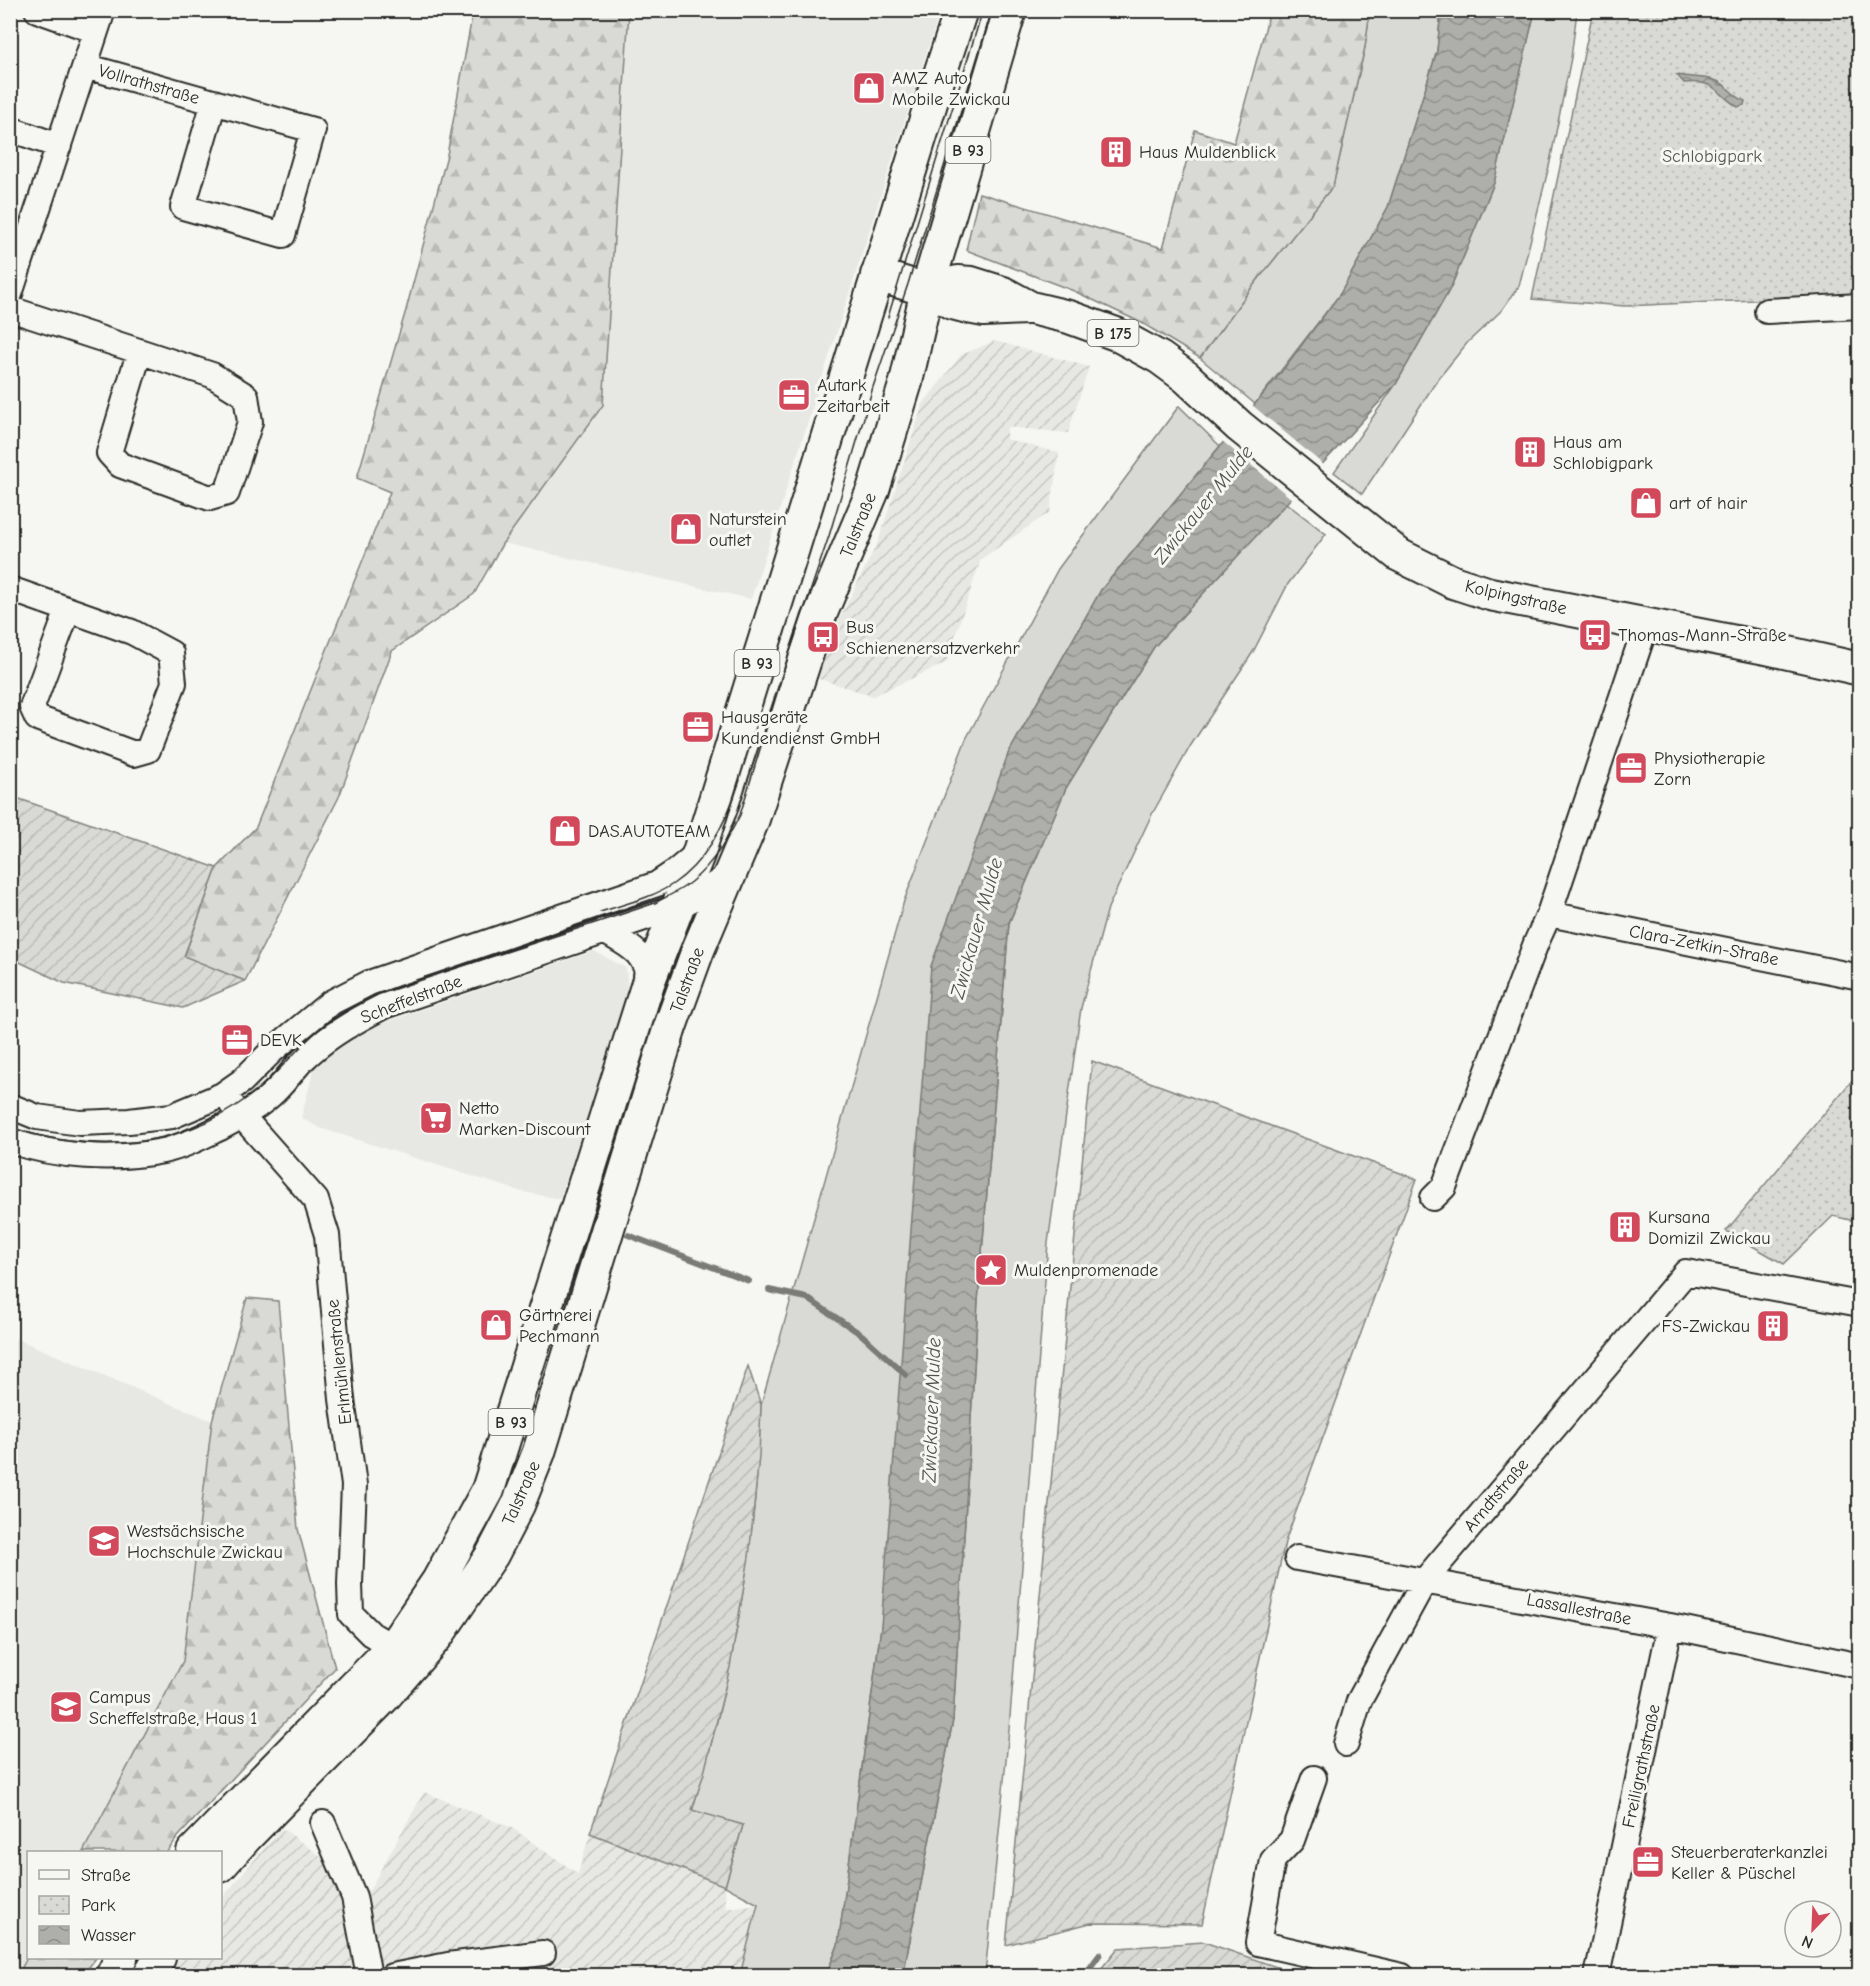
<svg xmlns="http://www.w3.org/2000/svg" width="1870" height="1986" font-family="'Comic Neue',sans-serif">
  <defs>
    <pattern id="industrial-furrows" width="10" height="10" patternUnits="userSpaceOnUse" patternTransform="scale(1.5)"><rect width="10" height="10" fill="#e7e7e3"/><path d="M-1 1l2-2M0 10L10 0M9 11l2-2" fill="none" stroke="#c6c6c3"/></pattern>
    <pattern id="forest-firs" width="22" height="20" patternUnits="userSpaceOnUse" patternTransform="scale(1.5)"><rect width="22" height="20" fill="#d9d9d5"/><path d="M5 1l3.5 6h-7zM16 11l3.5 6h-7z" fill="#babab7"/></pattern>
    <pattern id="park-dots" width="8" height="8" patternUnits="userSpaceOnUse" patternTransform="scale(1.5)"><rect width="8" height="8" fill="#d9d9d5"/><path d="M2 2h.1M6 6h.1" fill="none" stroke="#babab7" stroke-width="1.8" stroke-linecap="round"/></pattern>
    <pattern id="garden-furrows" width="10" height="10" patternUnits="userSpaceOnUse" patternTransform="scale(1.5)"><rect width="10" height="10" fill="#d9d9d5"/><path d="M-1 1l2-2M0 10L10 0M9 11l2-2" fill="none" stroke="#babab7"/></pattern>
    <pattern id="water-waves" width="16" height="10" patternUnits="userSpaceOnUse" patternTransform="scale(1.5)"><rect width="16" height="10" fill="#aeaeab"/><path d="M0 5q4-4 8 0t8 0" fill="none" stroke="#8e8e8b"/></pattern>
  </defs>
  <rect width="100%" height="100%" fill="#f6f6f2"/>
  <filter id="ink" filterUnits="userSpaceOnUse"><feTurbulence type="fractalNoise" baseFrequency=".0167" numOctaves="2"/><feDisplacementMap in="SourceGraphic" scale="12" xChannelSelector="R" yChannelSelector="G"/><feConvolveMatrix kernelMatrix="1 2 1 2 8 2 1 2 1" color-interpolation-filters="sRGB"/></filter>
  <g filter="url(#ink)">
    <path fill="#e7e7e3" d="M629 11H940L751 599 503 543 603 405Z
      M594 951 626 968 628 991 560 1199 519 1191 320 1128 301 1118 314 1069 350 1034Z
      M10 1336 212 1421 183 1661 83 1852H28V1956L18 1976 10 1975Z"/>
    <path fill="url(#industrial-furrows)" d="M995 341 1089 367 1068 433 1007 427 1006 439 1059 453 1050 512 981 559 946 663 873 696 816 678 836 626 878 542 923 404 961 355Z
      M424 1792 512 1828 578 1874 590 1833 725 1886 726 1908 758 1904 740 1975 167 1976 177 1958H220L221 1899 282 1828 369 1891Z"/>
    <path fill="#d9d9d5" stroke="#828280" stroke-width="1.5" d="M1370 11H1441L1437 51 1388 207 1340 294 1255 404 1200 358 1252 287 1333 186 1365 47Z
      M1535 11H1577L1571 58 1550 162 1519 286 1501 311 1468 342 1438 379 1362 494 1334 472 1396 384 1451 287 1494 183Z
      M1179 406 1220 446 1101 590 1008 754 881 1627 838 1945 826 1975H740L758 1904 725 1886 743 1825 692 1811C733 1679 756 1543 761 1405L904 901 966 739 1058 569Z
      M1286 503 1326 534 1288 584 1253 652 1191 745 1151 816 1108 908 1081 1008 1048 1243 1009 1729 985 1975 903 1976 953 1720 978 1301 1009 923 1066 788 1154 647Z"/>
    <path fill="url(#forest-firs)" stroke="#828280" stroke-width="1.5" d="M473 11H629L603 405 503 543 474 594 392 651 339 797 245 981 184 957 217 868 256 827 390 492 357 478 406 310 447 155Z
      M1270 11H1370L1365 47 1333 186 1252 287 1200 358 1142 323 1074 291 966 250 979 193 1163 248 1195 130 1234 143Z
      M247 1298 278 1301 298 1529 335 1668 177 1838 167 1852H83L183 1661 212 1421Z
      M28 1956V1958H96L83 1975H18Z"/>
    <path fill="url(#park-dots)" stroke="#828280" stroke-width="1.5" d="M1593 11H1859V295L1625 306 1532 299Z
      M1859 1072V1222L1833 1216 1784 1264 1726 1231Z"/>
    <path fill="url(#garden-furrows)" stroke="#828280" stroke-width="1.5" d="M11 796 217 868 184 956 245 981 183 1008 64 983 11 958Z
      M1092 1061 1417 1179 1285 1542 1202 1924 1090 1923 1006 1945Z
      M748 1366 761 1405 759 1456 749 1557 730 1667 704 1773 692 1810 743 1825 725 1886 590 1833Z
      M1204 1942 1300 1975H1096L1118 1948Z"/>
    <path fill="url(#water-waves)" stroke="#7a7a78" stroke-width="1.5" d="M1441 11H1535L1494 183 1451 287 1396 384 1154 647 1066 788 1009 923 978 1301 953 1720 903 1975 826 1976 838 1945 881 1627 931 966 1008 754 1101 590 1279 375 1340 294 1388 207 1437 51Z
      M1677 75C1690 78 1704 76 1717 81 1728 85 1732 96 1745 101L1744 105 1738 107C1714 92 1718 80 1684 83Z"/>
    <path fill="#f6f6f2" d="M1251 404 1325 466 1293 500 1221 440Z"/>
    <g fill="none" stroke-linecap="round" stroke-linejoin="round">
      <path stroke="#7a7a78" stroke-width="6" d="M628 1235 749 1281
        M769 1290 807 1298 862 1335 906 1375
        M1084 1976 1100 1954"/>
      <defs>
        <path id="minor" d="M37 10 96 31
          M85 66 313 130 283 235 183 207 214 102
          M10 129 59 146
          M10 294 103 10
          M10 309 212 375 246 396 250 422 227 493 210 498 120 465 109 453 139 353
          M1767 311 1860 306
          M10 589 132 632 171 653 174 683 148 750 134 754 37 718 32 707 68 610
          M1549 914 1860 977
          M604 931C627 945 648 952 648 983
          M232 1105 316 1200 327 1235 342 1399 354 1485 350 1584 351 1614 371 1634 393 1647
          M10 1106 37 1117 80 1123 129 1121 172 1116 222 1095 242 1081 273 1050 330 1003 369 983 657 884 675 872 699 852
          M10 1141C58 1157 113 1161 163 1151 183 1147 203 1136 222 1127 239 1118 257 1108 271 1095 285 1083 294 1067 308 1055 331 1034 357 1020 384 1006L677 907 698 896 730 874
          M1433 1198 1444 1187 1536 943 1549 914 1646 625
          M1297 1558 1670 1626 1860 1666
          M1346 1744 1359 1701 1425 1580 1686 1272 1860 1304
          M1314 1778 1292 1840 1273 1860 1258 1943 1402 1976
          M323 1823 354 1897 369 1976
          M392 1976 448 1965 543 1953
          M1597 1976 1670 1626"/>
        <path id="major" d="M877 275 927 290 953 303 968 307 984 310 1027 308
          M927 290 958 282 971 283 1003 293 1031 308 1069 317 1116 334 1160 358 1186 377 1239 426 1399 555 1453 582 1490 594 1766 648 1860 669
          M193 1852 393 1647 438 1581 488 1490 648 983 699 852 939 77 961 10
          M220 1866 247 1836 384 1697 437 1636 492 1555 518 1505 539 1452 670 1027 698 950 752 822 818 620 873 490 906 382 927 290 1010 10
          M112 1976 121 1958
          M149 1976 159 1958"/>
      </defs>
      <use href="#minor" stroke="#2b2b2b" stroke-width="28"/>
      <use href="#major" stroke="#2b2b2b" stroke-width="36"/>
      <use href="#minor" stroke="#f6f6f2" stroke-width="24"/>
      <use href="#major" stroke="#f6f6f2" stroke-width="32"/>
      <path stroke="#2b2b2b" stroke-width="1.5" d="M888 317 980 19
        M600 912C624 904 652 898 673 884 707 861 728 818 740 780
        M10 1127C98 1157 191 1148 262 1086 288 1063 309 1033 339 1015 352 1006 369 999 383 992 410 980 441 973 469 964 531 944 593 924 655 903 664 898 675 893 684 887 709 870 727 841 740 815L788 657 829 536 873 387 908 284 992 10"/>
    </g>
  </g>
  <defs>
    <symbol id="shop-square" viewBox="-11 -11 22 22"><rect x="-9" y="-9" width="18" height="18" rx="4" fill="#d1495b" stroke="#f6f6f2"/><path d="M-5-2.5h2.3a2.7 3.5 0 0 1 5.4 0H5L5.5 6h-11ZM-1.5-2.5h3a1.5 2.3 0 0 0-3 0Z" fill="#fff"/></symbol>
    <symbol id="building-square" viewBox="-11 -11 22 22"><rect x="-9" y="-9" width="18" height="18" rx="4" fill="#d1495b" stroke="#f6f6f2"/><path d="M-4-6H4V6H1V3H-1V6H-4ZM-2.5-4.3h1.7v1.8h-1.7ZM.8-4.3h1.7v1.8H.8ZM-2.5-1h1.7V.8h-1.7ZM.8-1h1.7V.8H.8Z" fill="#fff"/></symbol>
    <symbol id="office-square" viewBox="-11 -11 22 22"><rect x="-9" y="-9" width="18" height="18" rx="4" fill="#d1495b" stroke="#f6f6f2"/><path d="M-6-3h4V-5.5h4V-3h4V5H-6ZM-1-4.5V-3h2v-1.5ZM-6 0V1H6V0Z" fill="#fff"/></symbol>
    <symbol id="bus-square" viewBox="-11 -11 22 22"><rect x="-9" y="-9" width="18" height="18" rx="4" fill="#d1495b" stroke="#f6f6f2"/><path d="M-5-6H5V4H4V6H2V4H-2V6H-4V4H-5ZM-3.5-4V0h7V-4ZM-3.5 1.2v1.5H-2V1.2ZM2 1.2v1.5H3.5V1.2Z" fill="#fff"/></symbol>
    <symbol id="supermarket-square" viewBox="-11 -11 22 22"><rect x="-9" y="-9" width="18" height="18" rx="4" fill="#d1495b" stroke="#f6f6f2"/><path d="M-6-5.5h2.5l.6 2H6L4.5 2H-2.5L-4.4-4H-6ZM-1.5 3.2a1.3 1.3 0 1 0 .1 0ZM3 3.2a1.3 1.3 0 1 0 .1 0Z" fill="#fff"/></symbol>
    <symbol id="sight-square" viewBox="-11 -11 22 22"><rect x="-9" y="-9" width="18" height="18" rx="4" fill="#d1495b" stroke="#f6f6f2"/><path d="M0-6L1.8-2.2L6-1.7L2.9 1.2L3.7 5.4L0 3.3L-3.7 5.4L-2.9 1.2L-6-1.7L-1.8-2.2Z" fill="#fff"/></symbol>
    <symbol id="university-square" viewBox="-11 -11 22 22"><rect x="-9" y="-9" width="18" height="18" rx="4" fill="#d1495b" stroke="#f6f6f2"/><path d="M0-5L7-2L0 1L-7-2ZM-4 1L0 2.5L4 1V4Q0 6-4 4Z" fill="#fff"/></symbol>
  </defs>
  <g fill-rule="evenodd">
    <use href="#shop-square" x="850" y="69" width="38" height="38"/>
    <use href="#building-square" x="1097" y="133" width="38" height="38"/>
    <use href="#office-square" x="775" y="376" width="38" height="38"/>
    <use href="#building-square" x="1511" y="433" width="38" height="38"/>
    <use href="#shop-square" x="1627" y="484" width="38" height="38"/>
    <use href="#shop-square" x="667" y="510" width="38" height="38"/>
    <use href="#bus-square" x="1576" y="616" width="38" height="38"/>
    <use href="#bus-square" x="804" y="618" width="38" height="38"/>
    <use href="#office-square" x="679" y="708" width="38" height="38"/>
    <use href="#office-square" x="1612" y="749" width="38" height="38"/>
    <use href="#shop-square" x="546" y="812" width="38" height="38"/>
    <use href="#office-square" x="218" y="1021" width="38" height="38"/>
    <use href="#supermarket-square" x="417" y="1099" width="38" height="38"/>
    <use href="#building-square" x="1606" y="1208" width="38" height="38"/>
    <use href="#sight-square" x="972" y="1251" width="38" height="38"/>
    <use href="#shop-square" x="477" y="1306" width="38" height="38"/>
    <use href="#building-square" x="1754" y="1307" width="38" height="38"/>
    <use href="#university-square" x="85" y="1522" width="38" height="38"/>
    <use href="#university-square" x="47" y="1688" width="38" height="38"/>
    <use href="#office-square" x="1629" y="1843" width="38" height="38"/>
  </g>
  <g text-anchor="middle" stroke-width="6" stroke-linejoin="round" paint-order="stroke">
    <g fill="#f6f6f2" stroke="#686867" stroke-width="1.5">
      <rect x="945.5" y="137" width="45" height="26" rx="4.5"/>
      <rect x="1087.5" y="320" width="51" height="26" rx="4.5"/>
      <rect x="734.5" y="650" width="45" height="26" rx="4.5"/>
      <rect x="488.5" y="1409" width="45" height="26" rx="4.5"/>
    </g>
    <g font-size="16" font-weight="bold" fill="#2b2b2b">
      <text x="968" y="156">B 93</text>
      <text x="1113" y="339">B 175</text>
      <text x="757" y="669">B 93</text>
      <text x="511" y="1428">B 93</text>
    </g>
    <g font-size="18" fill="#2b2b2b" stroke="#f6f6f2" text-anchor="start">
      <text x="892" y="84">AMZ Auto<tspan x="892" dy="21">Mobile Zwickau</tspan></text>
      <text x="1139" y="158">Haus Muldenblick</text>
      <text x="817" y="391">Autark<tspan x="817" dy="21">Zeitarbeit</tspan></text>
      <text x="1553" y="448">Haus am<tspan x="1553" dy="21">Schlobigpark</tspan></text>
      <text x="1669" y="509">art of hair</text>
      <text x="709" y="525">Naturstein<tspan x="709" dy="21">outlet</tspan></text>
      <text x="846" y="633">Bus<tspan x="846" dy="21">Schienenersatzverkehr</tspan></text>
      <text x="1618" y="641">Thomas-Mann-Straße</text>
      <text x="721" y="723">Hausgeräte<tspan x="721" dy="21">Kundendienst GmbH</tspan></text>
      <text x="1654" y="764">Physiotherapie<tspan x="1654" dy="21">Zorn</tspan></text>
      <text x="588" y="837">DAS.AUTOTEAM</text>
      <text x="260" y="1046">DEVK</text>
      <text x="459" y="1114">Netto<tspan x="459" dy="21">Marken-Discount</tspan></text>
      <text x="1648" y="1223">Kursana<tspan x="1648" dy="21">Domizil Zwickau</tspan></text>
      <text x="1014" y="1276">Muldenpromenade</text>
      <text x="519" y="1321">Gärtnerei<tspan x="519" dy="21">Pechmann</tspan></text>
      <text x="1750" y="1332" text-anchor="end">FS-Zwickau</text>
      <text x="127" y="1537">Westsächsische<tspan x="127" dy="21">Hochschule Zwickau</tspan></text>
      <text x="89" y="1703">Campus<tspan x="89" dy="21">Scheffelstraße, Haus 1</tspan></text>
      <text x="1671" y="1858">Steuerberaterkanzlei<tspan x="1671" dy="21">Keller &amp; Püschel</tspan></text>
    </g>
    <g font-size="18" fill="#2b2b2b" stroke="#f6f6f2">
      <text transform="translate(149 84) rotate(16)" y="6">Vollrathstraße</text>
      <text transform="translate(858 525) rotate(-68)" y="6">Talstraße</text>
      <text transform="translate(1516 597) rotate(13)" y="6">Kolpingstraße</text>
      <text transform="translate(1704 945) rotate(11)" y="6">Clara-Zetkin-Straße</text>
      <text transform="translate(687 980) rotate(-70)" y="6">Talstraße</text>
      <text transform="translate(411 999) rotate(-21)" y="6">Scheffelstraße</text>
      <text transform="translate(339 1362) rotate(-96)" y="6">Erlmühlenstraße</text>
      <text transform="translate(521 1493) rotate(-66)" y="6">Talstraße</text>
      <text transform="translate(1496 1495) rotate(-50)" y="6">Arndtstraße</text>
      <text transform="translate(1579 1609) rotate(11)" y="6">Lassallestraße</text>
      <text transform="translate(1641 1766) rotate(-78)" y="6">Freiligrathstraße</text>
    </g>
    <g font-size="18" fill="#565656" stroke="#f6f6f2">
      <text x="1712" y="162">Schlobigpark</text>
    </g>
    <g font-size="20" font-style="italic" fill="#525251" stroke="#f6f6f2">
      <text transform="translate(1203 504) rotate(-51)" y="7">Zwickauer Mulde</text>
      <text transform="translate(976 928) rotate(-74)" y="7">Zwickauer Mulde</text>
      <text transform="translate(931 1410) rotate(-88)" y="7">Zwickauer Mulde</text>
    </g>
  </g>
  <rect width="1870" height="1986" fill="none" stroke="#f6f6f2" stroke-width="36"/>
  <rect x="18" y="18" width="1834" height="1950" fill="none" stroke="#2b2b2b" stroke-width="2" filter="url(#ink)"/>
  <rect x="27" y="1851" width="195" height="108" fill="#f6f6f2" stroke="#a5a5a2" stroke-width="1.5"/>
  <rect x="39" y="1870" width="30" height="9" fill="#f6f6f2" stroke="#a5a5a2" stroke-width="1.5"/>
  <text x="81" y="1881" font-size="18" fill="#2b2b2b">Straße</text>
  <rect x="39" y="1896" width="30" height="18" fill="url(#park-dots)" stroke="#a5a5a2" stroke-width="1.5"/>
  <text x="81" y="1911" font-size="18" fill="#2b2b2b">Park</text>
  <rect x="39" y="1926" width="30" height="18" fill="url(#water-waves)" stroke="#a5a5a2" stroke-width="1.5"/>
  <text x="81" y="1941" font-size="18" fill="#2b2b2b">Wasser</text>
  <g transform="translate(1813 1929) rotate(203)"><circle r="28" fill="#f6f6f2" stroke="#a5a5a2" stroke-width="1.5"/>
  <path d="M0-4.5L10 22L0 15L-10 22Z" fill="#d1495b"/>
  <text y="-9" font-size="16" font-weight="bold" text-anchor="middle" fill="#2b2b2b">N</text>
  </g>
</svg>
